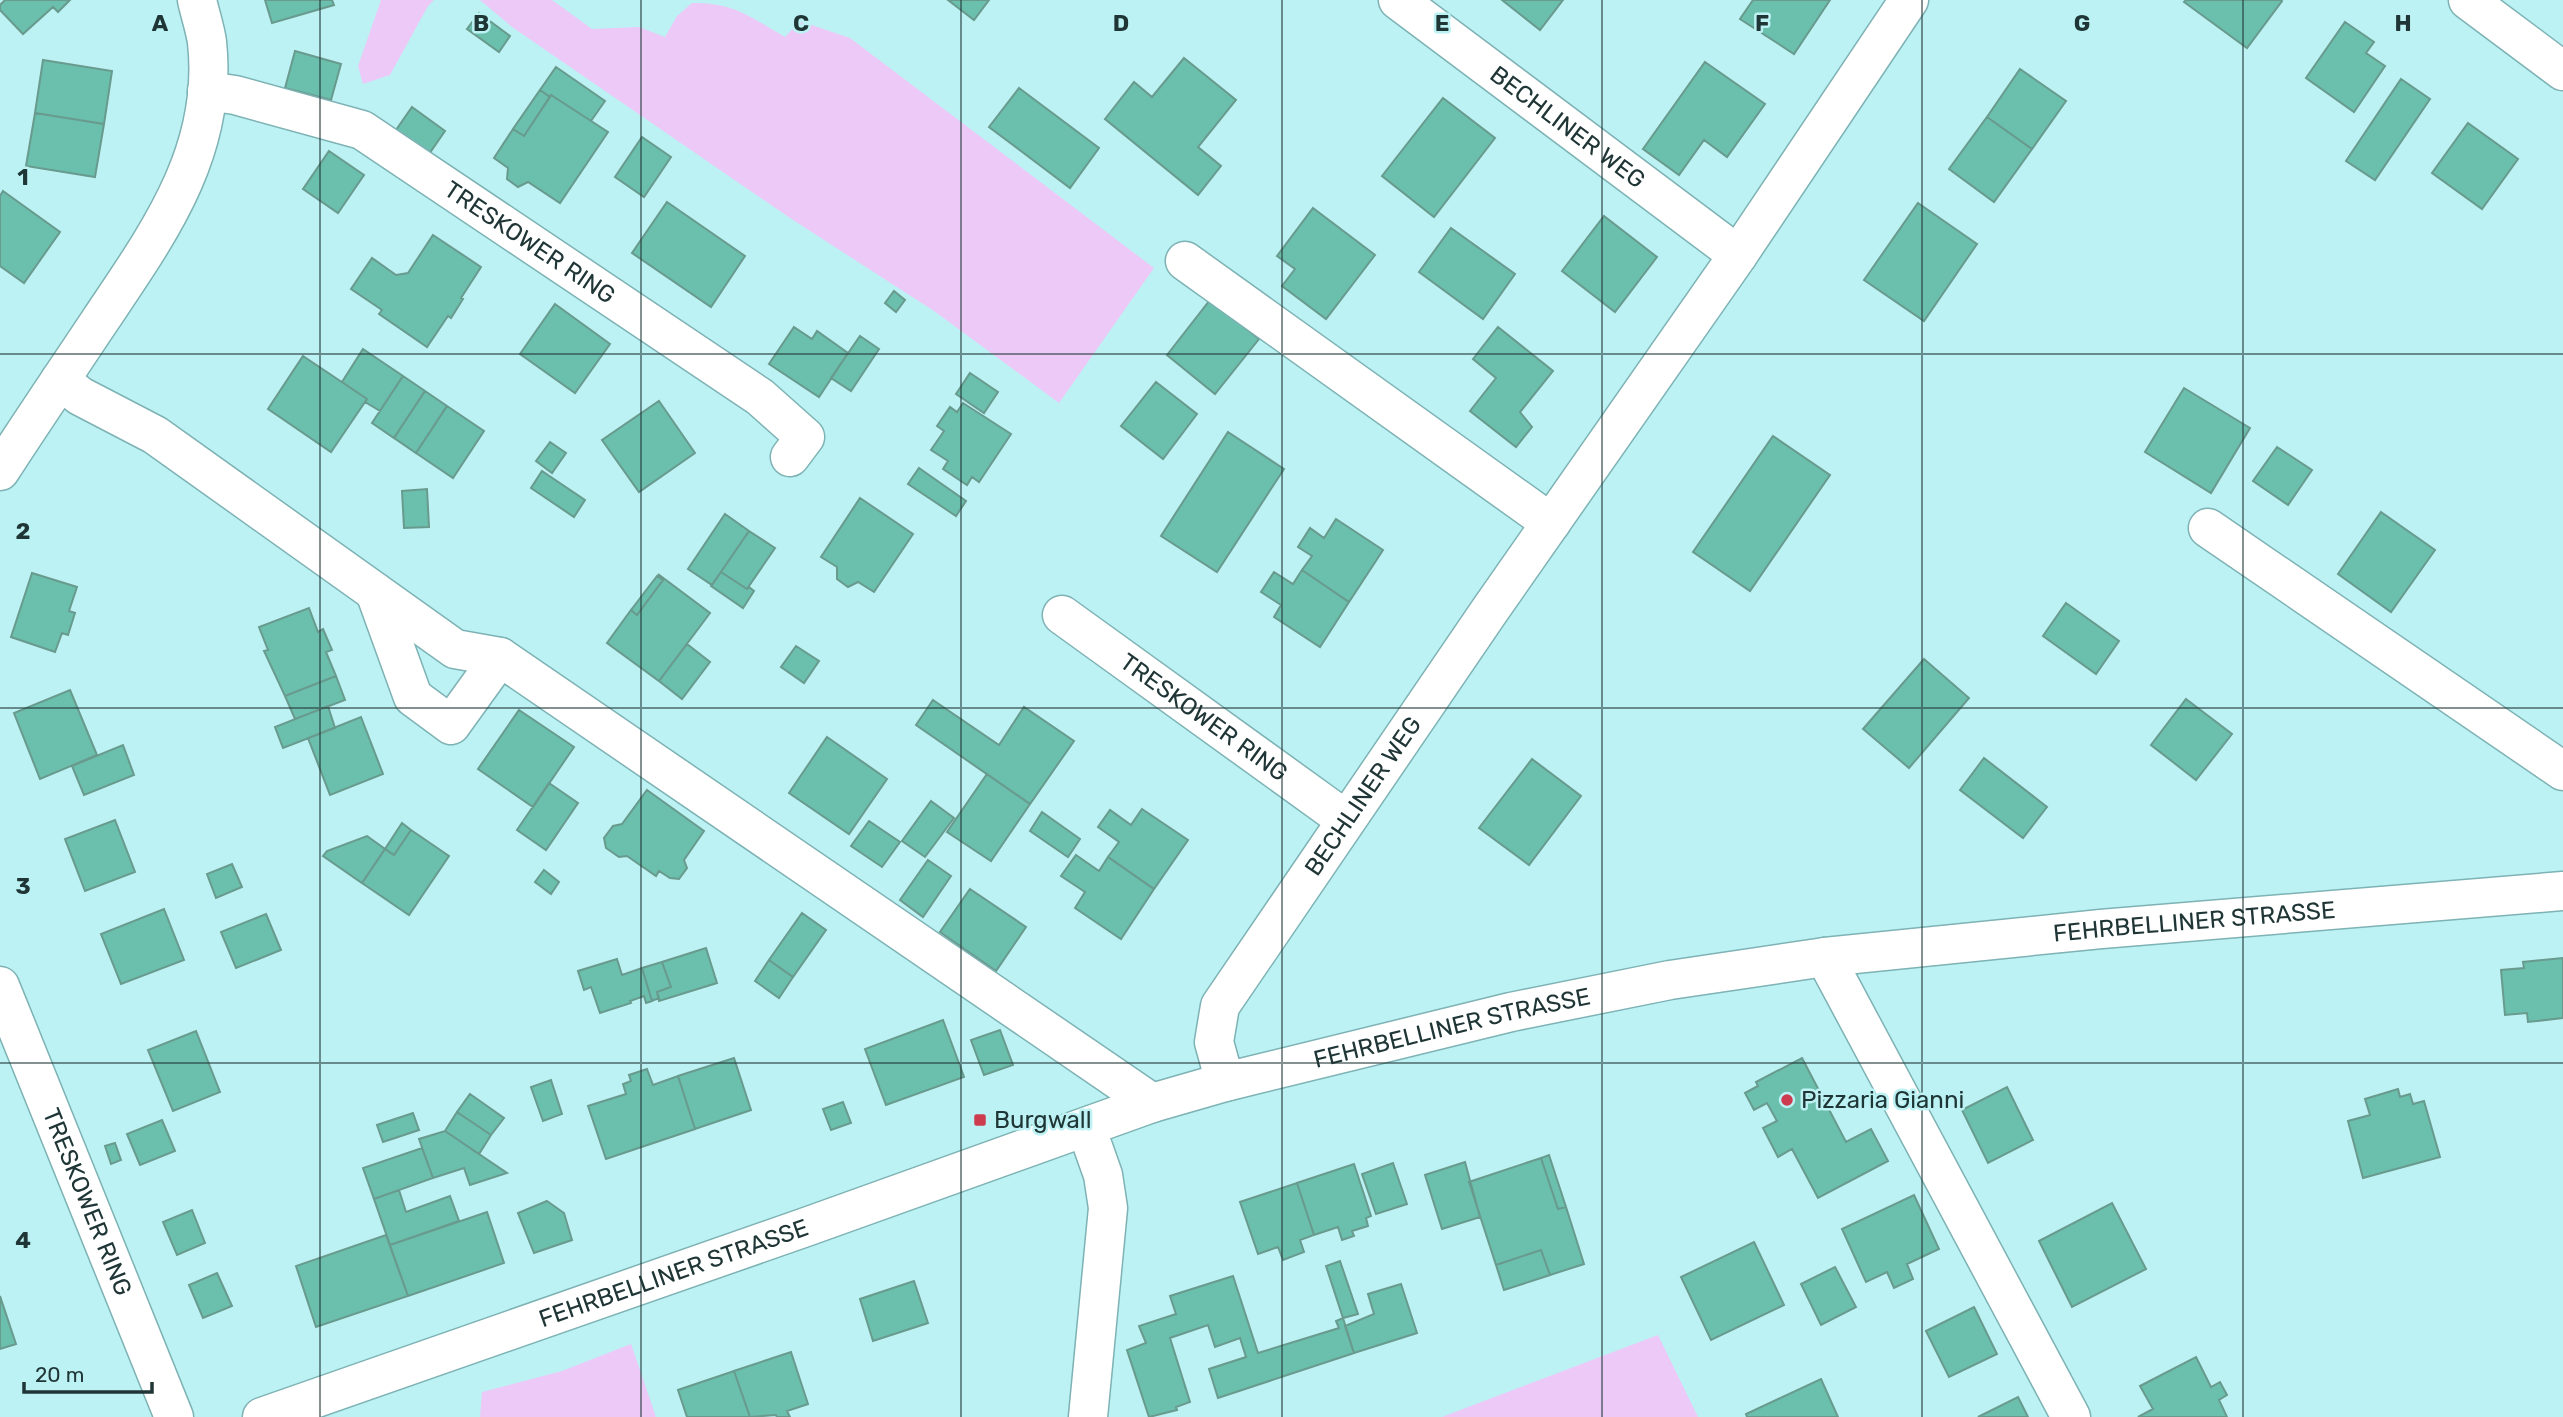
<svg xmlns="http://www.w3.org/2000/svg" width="2563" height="1417" font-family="Rubik,sans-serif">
  <rect width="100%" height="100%" fill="#bcf2f3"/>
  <path fill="#edc9f8" d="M381 0H434L428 6 390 75 363 84 358 66Z
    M480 0H552L592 29 639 27 665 37 677 16 692 3C735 3 749 16 785 37L800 21 850 38 1154 268 1059 403 934 311 790 218 512 27Z
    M1658 1335 1698 1417H1442Z
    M631 1344 656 1417H480L482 1392 562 1371Z"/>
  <path fill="#6bbfad" stroke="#699a8e" stroke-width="2" d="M5 0H70L58 12 53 7 23 34 0 10V5Z
    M265 0H332L334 5 272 23Z
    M948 0H989L974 20Z
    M1502 0H1563L1540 30Z
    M1753 0H1830L1794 54 1740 19Z
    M2186 0H2281L2282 1 2247 48 2184 2Z
    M479 13 510 36 499 52 467 29Z
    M2345 22 2374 42 2366 53 2385 66 2354 112 2306 78Z
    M295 51 341 64 331 100 285 88Z
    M1184 58 1236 100 1198 147 1221 166 1198 195 1105 119 1134 82 1152 97Z
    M43 60 112 71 104 124 35 113Z
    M1705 62 1765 104 1727 157 1704 140 1679 175 1643 149Z
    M556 67 605 101 591 121 551 95 550 97 540 90Z
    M2020 69 2066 101 2032 149 1987 117Z
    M2401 79 2430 99 2375 180 2346 161Z
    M1019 88 1099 148 1070 188 989 127Z
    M540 90 550 97 524 136 513 129Z
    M551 95 608 132 560 203 528 182 518 187 507 179 508 168 494 158 513 129 524 136Z
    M1443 98 1495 138 1434 217 1382 176Z
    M412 107 445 131 429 154 396 130Z
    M35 113 104 124 95 177 26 166Z
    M1987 117 2032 149 1994 202 1949 169Z
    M2468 123 2518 159 2482 209 2432 173Z
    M642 137 671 157 644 197 615 177Z
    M329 151 364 175 338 213 303 189Z
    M3 191 60 232 24 283 0 266V196Z
    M667 202 745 256 711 307 632 253Z
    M1918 203 1977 244 1924 321 1864 280Z
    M1313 208 1375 255 1326 319 1282 286 1295 269 1277 256Z
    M1604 216 1657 257 1615 312 1562 271Z
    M1451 228 1515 274 1483 319 1419 272Z
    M433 235 481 267 461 298 463 299 451 318 448 316 427 347 379 314 382 310 351 289 372 258 396 275 408 273Z
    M894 291 905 300 896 312 885 303Z
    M1210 300 1259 339 1215 394 1167 355Z
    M555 304 610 344 575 393 520 354Z
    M794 327 812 339 817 331 848 353 819 397 769 364Z
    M1498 327 1553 371 1520 412 1532 427 1516 447 1470 411 1496 378 1473 359Z
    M860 336 879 349 851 391 831 378Z
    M363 349 403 376 380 411 365 402 367 399 342 382Z
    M303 356 367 399 331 452 268 409Z
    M970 373 998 392 984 413 956 394Z
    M403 376 425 391 394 438 372 423Z
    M1156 382 1197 414 1163 459 1121 426Z
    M2184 388 2250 428 2211 493 2145 452Z
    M425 391 447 406 416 453 394 438Z
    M659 401 695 453 639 492 602 440Z
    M963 403 1011 434 979 482 972 477 967 485 943 469 948 461 931 450 944 431 937 426 950 407 957 412Z
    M447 406 484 431 453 478 416 453Z
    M1228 432 1284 469 1217 572 1161 536Z
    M1773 436 1830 475 1750 591 1693 552Z
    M550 442 566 453 552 473 536 461Z
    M2277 447 2312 470 2288 505 2253 481Z
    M919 468 966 501 956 516 908 484Z
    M542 471 585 500 574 517 531 488Z
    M427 489 429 527 404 528 402 491Z
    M860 498 913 534 874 592 858 582 848 587 837 579V567L821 557Z
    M2381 512 2435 550 2391 612 2338 574Z
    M725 514 749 531 712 585 688 569Z
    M1336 519 1383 550 1349 602 1302 570 1312 556 1298 547 1310 528 1324 538Z
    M749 531 775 548 747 589 721 572Z
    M1302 570 1349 602 1320 647 1274 617 1281 605 1261 592 1274 572 1293 584Z
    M721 572 747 589 749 587 754 591 743 608 711 586Z
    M32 573 77 587 69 611 75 613 68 635 62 633 55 652 11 637Z
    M658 574 710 613 659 681 607 643 631 610 637 615 663 580Z
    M657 576 663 580 637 615 631 610Z
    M2066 603 2119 641 2096 674 2043 636Z
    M309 608 318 632 323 629 332 650 326 652 336 676 285 696 264 651 268 650 259 627Z
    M687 644 710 662 682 699 659 681Z
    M796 646 819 661 804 683 781 667Z
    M1924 659 1969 698 1909 768 1863 729Z
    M336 676 345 700 295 719 285 696Z
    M70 690 97 755 40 779 14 713Z
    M2186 699 2232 734 2196 780 2151 745Z
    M933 700 999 745 1024 707 1074 741 1030 804 916 725Z
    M328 706 335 728 283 748 275 727Z
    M519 710 574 747 533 807 478 769Z
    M361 717 383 774 330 795 308 738Z
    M827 737 887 779 849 834 789 793Z
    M123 745 134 775 84 795 72 766Z
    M1984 758 2047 807 2023 838 1960 790Z
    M1532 759 1581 796 1529 865 1479 828Z
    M987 774 1030 804 991 861 947 832Z
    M549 783 578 803 546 850 517 830Z
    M647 790 704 831 684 860 687 868 679 879 670 878 659 871 656 876 627 856 619 857 606 848 604 838 613 826 622 824Z
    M931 801 954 818 925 857 902 841Z
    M1142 809 1188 840 1154 889 1108 857 1119 842 1098 827 1110 810 1131 825Z
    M1042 812 1080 839 1068 857 1030 831Z
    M115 820 135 872 85 891 65 839Z
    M869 821 900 842 882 867 851 846Z
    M402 823 411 830 394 855 385 849Z
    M411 830 449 856 409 915 362 883 385 849 394 855Z
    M367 836 385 849 362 883 323 856 327 851Z
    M1076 855 1099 871 1108 857 1154 889 1121 939 1075 908 1085 892 1061 876Z
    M928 860 951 876 923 917 900 900Z
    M232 864 242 887 216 898 207 874Z
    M544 870 559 882 551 894 535 882Z
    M970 889 1026 927 996 971 940 932Z
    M164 909 184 960 121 984 101 934Z
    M802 913 826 930 793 977 769 960Z
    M266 914 281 950 236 968 221 932Z
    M706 948 717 983 659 1001 657 992 671 987 662 962Z
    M2563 958V1018L2528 1022 2527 1013 2505 1015 2501 970 2524 968 2523 962Z
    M617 959 622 975 642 968 652 1001 646 1003 644 996 630 1001 631 1003 600 1013 591 987 584 990 578 971Z
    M769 960 793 977 779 998 755 981Z
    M662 962 671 987 657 992 659 998 652 1001 642 968Z
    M943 1020 964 1077 886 1105 865 1049Z
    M1000 1030 1013 1065 984 1075 971 1040Z
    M196 1031 220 1092 173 1111 148 1050Z
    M734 1058 751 1110 695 1129 678 1076Z
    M1802 1058 1846 1142 1871 1129 1888 1161 1818 1198 1792 1149 1778 1157 1763 1128 1777 1121 1767 1103 1754 1110 1745 1093 1758 1086 1756 1082Z
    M647 1069 653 1085 678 1076 695 1129 606 1159 588 1106 626 1094 623 1084 631 1081 629 1075Z
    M551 1080 562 1114 543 1121 531 1087Z
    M2007 1087 2033 1140 1988 1163 1962 1110Z
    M2398 1089 2400 1097 2410 1094 2413 1104 2424 1101 2440 1157 2363 1178 2348 1121 2370 1115 2365 1099Z
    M470 1094 504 1118 491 1135 457 1112Z
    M843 1102 851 1123 831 1130 823 1109Z
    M457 1112 491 1135 479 1154 445 1131Z
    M413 1113 419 1130 383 1142 377 1125Z
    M162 1120 175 1151 140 1165 127 1134Z
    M445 1131 479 1154 507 1173 470 1185 464 1168 433 1178 419 1139Z
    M115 1143 121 1160 111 1164 105 1146Z
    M422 1148 433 1178 374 1199 363 1168Z
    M1549 1155 1566 1207 1558 1209 1541 1158Z
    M1541 1158 1558 1209 1566 1207 1584 1264 1550 1275 1541 1250 1496 1265 1469 1182Z
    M1465 1162 1480 1217 1442 1229 1425 1175Z
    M1393 1163 1407 1204 1376 1214 1362 1174Z
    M1354 1164 1371 1216 1366 1218 1368 1226 1352 1231 1354 1236 1342 1240 1338 1227 1314 1235 1297 1183Z
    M1297 1183 1314 1235 1300 1240 1304 1252 1283 1260 1278 1247 1258 1254 1240 1202Z
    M399 1190 406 1212 450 1196 459 1221 390 1245 374 1199Z
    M1914 1195 1939 1249 1907 1264 1913 1279 1894 1288 1887 1272 1866 1282 1842 1229Z
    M547 1201 564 1213 572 1240 534 1253 518 1213Z
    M2112 1203 2146 1269 2072 1307 2039 1241Z
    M192 1210 205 1243 177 1255 163 1222Z
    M487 1212 504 1263 408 1296 390 1245Z
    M386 1235 408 1296 316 1327 296 1266Z
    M1754 1242 1784 1305 1711 1340 1681 1277Z
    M1541 1250 1550 1275 1504 1290 1496 1265Z
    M1340 1261 1358 1314 1343 1318 1326 1266Z
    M1835 1267 1856 1307 1821 1325 1801 1284Z
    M217 1273 232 1306 203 1318 189 1285Z
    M1233 1276 1258 1353 1339 1328 1336 1321 1343 1318 1354 1353 1218 1398 1209 1369 1246 1357 1240 1338 1215 1347 1208 1325 1170 1338 1190 1402 1176 1407 1177 1410 1149 1417 1127 1350 1146 1343 1139 1326 1176 1314 1170 1296Z
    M914 1281 928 1323 873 1341 860 1299Z
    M1401 1284 1417 1333 1354 1353 1345 1326 1374 1314 1368 1294Z
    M0 1296 16 1344 0 1349Z
    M1974 1307 1997 1354 1949 1377 1926 1331Z
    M791 1352 808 1404 787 1411 790 1417H777L776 1415 750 1417 734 1371Z
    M2196 1357 2211 1387 2220 1382 2227 1395 2219 1400 2227 1417H2138L2153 1409 2140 1386Z
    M734 1371 750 1417H687L678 1390Z
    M1821 1379 1838 1417H1747L1746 1414Z
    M2018 1397 2028 1417H1978Z"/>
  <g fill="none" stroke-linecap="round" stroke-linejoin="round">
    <defs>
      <g id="minor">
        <path id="s1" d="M1398 0 1738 255"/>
        <path d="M2468 0 2563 71"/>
        <path id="s2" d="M207 91 235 95 362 130 760 397 805 437 790 457"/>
        <path d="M1185 261 1551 523"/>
        <path d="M60 380 80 396 155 435 455 649 500 657 1152 1103"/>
        <path d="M0 471C33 420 67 370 101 319 158 234 219 151 207 42 205 28 200 14 197 0"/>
        <path d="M2208 528 2563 771"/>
        <path d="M375 592 413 697 451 725 500 657"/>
        <path id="s3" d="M1062 615 1346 820"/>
        <path d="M1825 957 2071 1417"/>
        <path id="s4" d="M0 986 174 1417"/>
        <path id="s5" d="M1225 1082 1214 1042 1220 1006 1490 610 1738 255 1909 0"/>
        <path d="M1086 1127 1103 1175 1108 1208 1088 1417"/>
      </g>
      <g id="major">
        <path id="s6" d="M262 1417 806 1227 1152 1103 1225 1082 1511 1012 1670 980 1825 957 2101 929 2563 891"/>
      </g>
    </defs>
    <use href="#minor" stroke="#7eb2b4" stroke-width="41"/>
    <use href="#major" stroke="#7eb2b4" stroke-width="41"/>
    <use href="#minor" stroke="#fff" stroke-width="38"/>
    <use href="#major" stroke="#fff" stroke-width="38"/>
  </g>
  <path fill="none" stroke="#203636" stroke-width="2" stroke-opacity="0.55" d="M320 0V1417M641 0V1417M961 0V1417M1282 0V1417M1602 0V1417M1922 0V1417M2243 0V1417M0 354H2563M0 708H2563M0 1063H2563"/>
  <g fill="#cc3c4e" stroke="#bcf2f3" stroke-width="2.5">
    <circle cx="1787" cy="1100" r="7"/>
    <rect x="973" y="1113" width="14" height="14" rx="3.5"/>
  </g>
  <g text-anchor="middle" stroke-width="5" stroke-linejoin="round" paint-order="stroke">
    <g font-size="24" fill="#203636" stroke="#bcf2f3">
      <text dy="8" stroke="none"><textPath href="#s1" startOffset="212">BECHLINER WEG</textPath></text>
      <text dy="8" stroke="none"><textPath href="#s2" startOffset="362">TRESKOWER RING</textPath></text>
      <text dy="8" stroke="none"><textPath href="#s3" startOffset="175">TRESKOWER RING</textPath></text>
      <text dy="8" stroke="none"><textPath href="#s5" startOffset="332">BECHLINER WEG</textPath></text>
      <text dy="8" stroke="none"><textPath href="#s6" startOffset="2004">FEHRBELLINER STRASSE</textPath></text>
      <text dy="8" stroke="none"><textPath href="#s6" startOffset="1253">FEHRBELLINER STRASSE</textPath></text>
      <text dy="8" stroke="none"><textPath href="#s4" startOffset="233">TRESKOWER RING</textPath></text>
      <text dy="8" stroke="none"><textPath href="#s6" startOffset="436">FEHRBELLINER STRASSE</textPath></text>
    </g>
    <g font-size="24" fill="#203636" stroke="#bcf2f3" text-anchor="start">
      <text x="1801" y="1108">Pizzaria Gianni</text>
      <text x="994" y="1128">Burgwall</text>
    </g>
  </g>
  <g font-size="23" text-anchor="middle" font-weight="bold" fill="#203636" stroke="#bcf2f3" stroke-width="5" stroke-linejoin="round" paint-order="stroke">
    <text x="160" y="31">A</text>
    <text x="481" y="31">B</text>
    <text x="801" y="31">C</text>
    <text x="1121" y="31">D</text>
    <text x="1442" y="31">E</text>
    <text x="1762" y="31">F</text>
    <text x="2082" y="31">G</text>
    <text x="2403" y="31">H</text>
    <text x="23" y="185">1</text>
    <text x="23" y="539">2</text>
    <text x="23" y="894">3</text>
    <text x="23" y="1248">4</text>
  </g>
  <path d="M24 1382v10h128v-10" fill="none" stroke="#203636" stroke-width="3.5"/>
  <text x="35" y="1382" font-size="21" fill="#203636" stroke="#bcf2f3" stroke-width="5" paint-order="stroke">20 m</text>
</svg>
